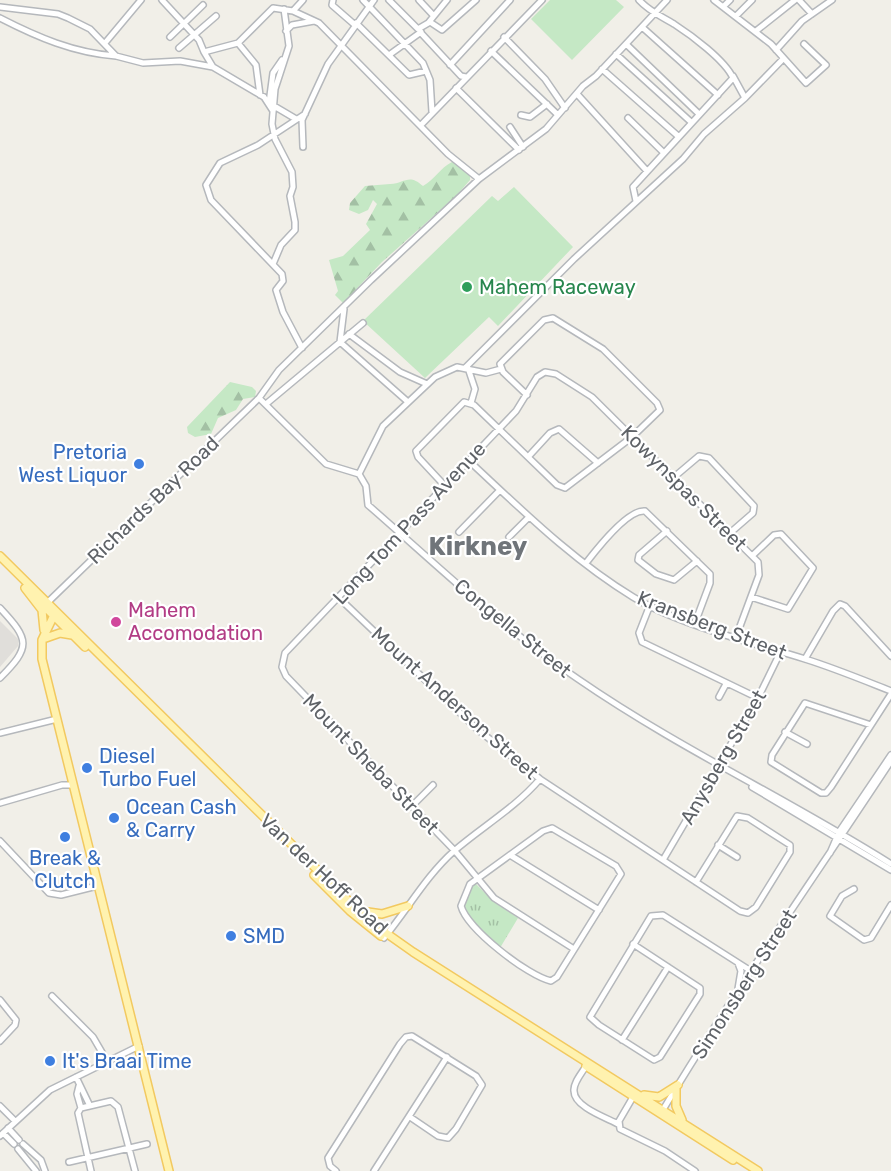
<svg xmlns="http://www.w3.org/2000/svg" width="891" height="1171" font-family="Rubik,sans-serif">
  <defs>
    <pattern id="forest-firs" width="22" height="20" patternUnits="userSpaceOnUse" patternTransform="scale(1.5)"><rect width="22" height="20" fill="#c5e8c5"/><path d="M5 1l3.5 6h-7zM16 11l3.5 6h-7z" fill="#a3c0a4"/></pattern>
    <pattern id="park-tufts" width="24" height="20" patternUnits="userSpaceOnUse" patternTransform="scale(1.5)"><rect width="24" height="20" fill="#c5e8c5"/><path d="M3 7l-1-3M5 7V3M7 7l1-3M15 17l-1-3M17 17v-4M19 17l1-3" fill="none" stroke="#a3c0a4"/></pattern>
  </defs>
  <rect width="100%" height="100%" fill="#f1efe8"/>
  <path fill="#e0deda" d="M0 621 18 639V646L0 667Z"/>
  <path fill="#c5e8c5" d="M550 0H616L624 7 572 60 531 19Z
    M514 187 573 247 498 326 489 317 425 378 363 321 492 196 498 201Z"/>
  <path fill="url(#forest-firs)" d="M452 162 458 163 470 174V180L456 196 382 262 343 303 335 295 338 291 329 260 343 256 370 230 366 224 377 204 373 200 368 210 359 214 349 210 350 203 365 186C373 185 382 185 390 184 405 183 409 173 423 186 435 179 440 168 452 162Z
    M230 382 252 387 256 391 255 397 243 399 236 410 218 418 211 434 195 437 188 433 187 427Z"/>
  <path fill="url(#park-tufts)" d="M476 884 494 902 518 918 500 948 472 923 463 906 472 885Z"/>
  <g fill="none" stroke-linecap="round" stroke-linejoin="round">
    <defs>
      <path id="minor" d="M162 0 199 40 204 52
        M333 0 332 5 355 25
        M363 0 423 63 430 80 432 112
        M389 0 418 29 430 22 442 30 476 0
        M419 0 433 15
        M714 0 771 44 806 83 826 65 804 44
        M799 0 812 14
        M0 7 58 14 68 18 90 29 116 56 143 63 180 61 213 67 204 52 238 43 273 8 293 11 319 23 448 154 479 179
        M723 7 730 0
        M293 11 303 0
        M736 16 752 0
        M0 18C37 37 74 53 116 56
        M429 22 447 0
        M356 23 409 75 426 71
        M642 27 718 95
        M286 31 292 25 314 21
        M756 31 795 0
        M421 33 461 76 466 77
        M170 37 203 5
        M504 37 545 79 565 108
        M105 43 141 0
        M238 43 256 65 260 95
        M626 44 699 114
        M179 48 216 16
        M776 50 802 21 832 0
        M491 51 558 115
        M616 54 691 122
        M389 55 421 32
        M450 65 510 0
        M213 67 264 97 273 111
        M602 69 678 136
        M733 76 745 98 783 59
        M456 88 519 150
        M577 94 647 171
        M269 103 273 73 282 60
        M274 106 296 119
        M521 115 530 117 547 104
        M628 118 663 152
        M421 125 542 0
        M510 127 523 147
        M303 147 302 120 328 64 374 0
        M636 201 633 187 733 78C725 60 691 35 674 24 661 16 650 12 639 0
        M273 264 281 245 295 230V222L290 196 293 187 292 172 275 139 272 124 275 89 289 46 284 9
        M344 309 340 342 408 402
        M349 334 400 372 427 384
        M302 348 283 312 276 290 283 281 282 274 211 200 206 185 220 163 258 145 305 114
        M465 368 574 259 683 159 704 134 745 98
        M468 368 475 389 471 403
        M259 398 326 464 359 474 366 486 368 505C437 565 502 628 578 679 678 748 788 799 891 864
        M266 404 363 323
        M528 457 550 433 559 429 598 463
        M468 460C521 509 572 560 633 597 679 625 754 643 805 659 834 668 863 680 891 691
        M359 474 383 426 435 377 457 367 486 373 501 369
        M673 478 699 456 709 458 754 506 753 513 730 533
        M445 486 418 457 416 451 464 402 474 405 557 485 565 488 632 437 660 410 657 403 603 349 553 318 544 320 500 364 503 372 527 395
        M667 531 639 555 638 560 656 574 674 580 697 561
        M459 532 500 490
        M509 537 529 517
        M586 563C596 550 628 509 645 511L710 574V583L695 623
        M751 597 788 609 813 568 781 534 774 535 752 556
        M339 598 477 729 540 779 740 911 748 913 756 907 790 852V845L748 818 737 816 696 882
        M47 603 259 398 279 370 371 280 479 179 546 129 583 86 596 76 667 0
        M650 605 639 633 642 642 758 698
        M0 608C30 640 31 647 0 678
        M805 659 833 611 840 604 845 606 891 656
        M719 697 726 684
        M871 725 805 703 772 755 771 762 821 793H826L831 787 891 694
        M785 732 807 744
        M0 733 57 719
        M752 787 891 870
        M0 803 62 785H72
        M412 806 433 785
        M552 828 616 866 621 874 557 977 551 981C528 976 467 929 461 906L470 884 543 831Z
        M0 841 49 893 61 895 97 886
        M718 845 737 857
        M830 853 839 832 891 755
        M510 855 599 910
        M663 860 758 698 780 653
        M854 889 842 896 830 916 864 940 871 938 891 905
        M384 938C408 909 426 876 454 851 483 826 515 808 540 779
        M633 944 700 988V994L660 1057 654 1060 599 1025 590 1017 651 916 663 915 751 971
        M574 949 494 898 455 851 286 676 282 667 285 653 516 411 537 377 545 372 556 374 592 397 758 562 759 575 736 637
        M738 989 741 971 738 963
        M52 996 93 1037 107 1061
        M0 1000 16 1020 15 1025 0 1041
        M622 1040 668 967
        M586 1066C582 1073 573 1083 574 1091 574 1107 607 1118 618 1124
        M76 1077 90 1106
        M79 1086 77 1094 81 1108
        M633 1097 619 1121 620 1129 665 1151 695 1171
        M0 1106 15 1121
        M661 1113C733 993 814 878 891 761
        M8 1128 19 1140
        M3 1133 14 1144
        M0 1136 50 1090 139 1046
        M23 1144 41 1160 45 1171
        M18 1149 36 1171
        M69 1162 147 1144
        M91 1171 78 1113 81 1108 111 1101 118 1107 135 1171
        M336 1171 330 1166 328 1158 400 1044 406 1037 412 1036 476 1076 482 1085 456 1129 448 1138 438 1136 410 1117
        M374 1171 447 1057"/>
      <path id="major" d="M0 556 369 921 413 952 758 1171
        M25 588 42 610 44 630
        M36 598 85 647
        M55 613 42 640V659L169 1171
        M43 639 60 633 72 635
        M314 875 350 911 381 936
        M361 911 382 914 408 906
        M586 1066 733 1160
        M676 1088V1106L682 1120
        M644 1095 659 1097 678 1085"/>
    </defs>
    <use href="#minor" stroke="#b5b8bc" stroke-width="8"/>
    <use href="#major" stroke="#f2c960" stroke-width="10"/>
    <use href="#minor" stroke="#fff" stroke-width="5"/>
    <use href="#major" stroke="#fff2af" stroke-width="7"/>
  </g>
  <circle fill="#2e9e5b" stroke="#fff" stroke-width="2" cx="467" cy="287" r="6"/>
  <g fill="#3f7fe0" stroke="#fff" stroke-width="2">
    <circle cx="139" cy="464" r="6"/>
    <circle cx="87" cy="768" r="6"/>
    <circle cx="114" cy="818" r="6"/>
    <circle cx="65" cy="837" r="6"/>
    <circle cx="231" cy="936" r="6"/>
    <circle cx="50" cy="1061" r="6"/>
  </g>
  <circle fill="#d1479c" stroke="#fff" stroke-width="2" cx="116" cy="622" r="6"/>
  <g text-anchor="middle" stroke-width="4.5" stroke-linejoin="round" paint-order="stroke">
    <g font-size="20" fill="#27864d" stroke="#fff" text-anchor="start">
      <text x="479" y="294">Mahem Raceway</text>
    </g>
    <g font-size="20" fill="#366cbe" stroke="#fff" text-anchor="start">
      <text x="127" y="459" text-anchor="end">Pretoria<tspan x="127" dy="23">West Liquor</tspan></text>
      <text x="99" y="763">Diesel<tspan x="99" dy="23">Turbo Fuel</tspan></text>
      <text x="126" y="814">Ocean Cash<tspan x="126" dy="23">&amp; Carry</tspan></text>
      <text x="65" y="865" text-anchor="middle">Break &amp;<tspan x="65" dy="23">Clutch</tspan></text>
      <text x="243" y="943">SMD</text>
      <text x="62" y="1068">It's Braai Time</text>
    </g>
    <g font-size="20" fill="#5f6368" stroke="#fff">
      <text transform="translate(684 488) rotate(45)" y="7">Kowynspas Street</text>
      <text transform="translate(153 500) rotate(-44)" y="7">Richards Bay Road</text>
      <text transform="translate(409 523) rotate(-47)" y="7">Long Tom Pass Avenue</text>
      <text transform="translate(712 625) rotate(21)" y="7">Kransberg Street</text>
      <text transform="translate(513 628) rotate(39)" y="7">Congella Street</text>
      <text transform="translate(455 703) rotate(42)" y="7">Mount Anderson Street</text>
      <text transform="translate(723 757) rotate(-60)" y="7">Anysberg Street</text>
      <text transform="translate(371 764) rotate(46)" y="7">Mount Sheba Street</text>
      <text transform="translate(324 874) rotate(43)" y="7">Van der Hoff Road</text>
      <text transform="translate(744 984) rotate(-57)" y="7">Simonsberg Street</text>
    </g>
    <g font-size="20" fill="#b23c85" stroke="#fff" text-anchor="start">
      <text x="128" y="617">Mahem<tspan x="128" dy="23">Accomodation</tspan></text>
    </g>
    <g font-size="26" font-weight="bold" fill="#70757a" stroke="#fff">
      <text x="478" y="555">Kirkney</text>
    </g>
  </g>
</svg>
